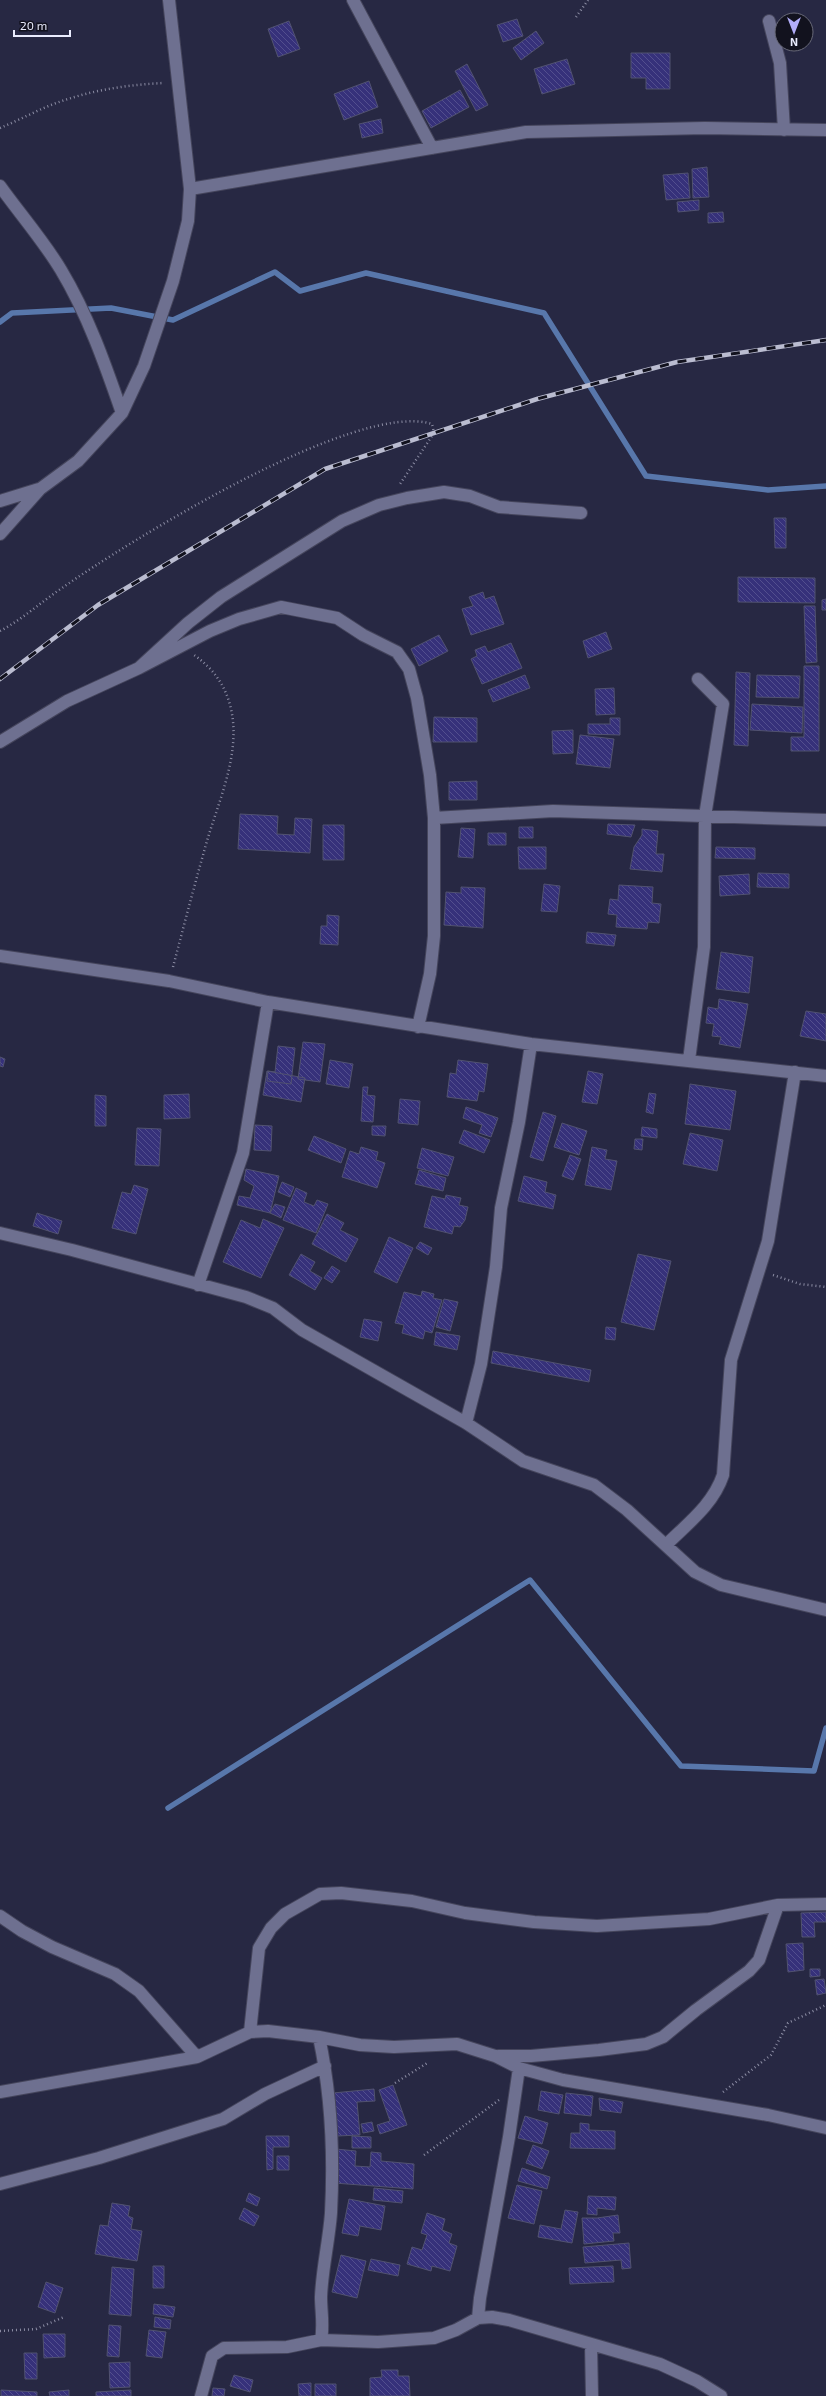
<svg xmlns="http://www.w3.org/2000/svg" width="826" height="2396" font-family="'Exo 2',sans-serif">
  <defs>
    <pattern id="building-back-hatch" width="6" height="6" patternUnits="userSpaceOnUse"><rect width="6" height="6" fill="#36317a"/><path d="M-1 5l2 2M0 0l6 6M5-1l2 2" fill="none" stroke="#534f8e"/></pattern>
  </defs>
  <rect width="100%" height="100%" fill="#272843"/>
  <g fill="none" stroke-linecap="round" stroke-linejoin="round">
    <path stroke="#5877ab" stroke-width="5.5" d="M0 322 12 313 111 308 173 320 275 272 300 291 366 273 544 313 646 476 768 490 826 486
      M168 1808 530 1580 681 1766 814 1771 826 1728"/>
  </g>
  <path fill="url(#building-back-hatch)" stroke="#515270" d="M517 19 523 36 503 42 497 25Z
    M289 21 300 49 278 57 268 29Z
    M536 31 544 43 521 60 513 48Z
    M631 53H670V89H646V78H631Z
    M567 59 575 84 542 94 534 69Z
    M467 64 488 105 476 111 455 71Z
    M369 81 378 107 344 120 334 94Z
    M460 90 469 107 431 128 422 111Z
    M381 119 383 133 362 138 359 124Z
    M707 167 709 197 693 198 692 169Z
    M688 173 690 198 666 200 663 175Z
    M699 200V210L678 212 677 202Z
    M723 212 724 222 708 223V213Z
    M774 518H786V548H775Z
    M738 577 815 578V603L738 602Z
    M483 592 485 599 494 596 504 624 471 635 462 609 473 606 469 597Z
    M826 599V610H822V600Z
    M804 606H815L817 662 806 663Z
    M606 632 612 649 588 658 583 641Z
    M439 635 448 651 419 666 411 649Z
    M511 643 522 668 482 684 471 659 477 656 475 650 485 646 488 652Z
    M804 666H819V751H791V737H804Z
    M736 672 750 673 748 746 734 745Z
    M525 675 530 688 493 702 488 690Z
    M757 675 800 676 799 698 756 697Z
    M614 688 615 714 596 715 595 689Z
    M752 704 803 707 802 733 750 730Z
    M434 717 477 718V742H433Z
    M610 718H620V735L588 734V724H610Z
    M573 730V753L553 754 552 731Z
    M580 735 614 739 610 768 576 764Z
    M477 781V800H449V782Z
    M240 814 278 816 277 834 294 835 295 818 312 819 310 853 238 849Z
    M608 824 635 825 631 837 607 834Z
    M323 825H344V860H323Z
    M519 827H533V838H519Z
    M461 828 475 829 473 858 458 857Z
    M642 829 658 831 656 854H664L662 872 630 869 634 847 642 835Z
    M488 833H506V845H488Z
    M518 847H546V869H519Z
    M716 847 755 848V859L715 858Z
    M758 873 789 874V888L757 887Z
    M749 874 750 894 720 896 719 876Z
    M544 884 560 886 557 912 541 911Z
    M619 885 653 887 652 903 661 904 659 923 648 922 647 929 616 927 617 915 608 914 610 899 618 900Z
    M461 887 485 888 483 928 444 925 446 892 461 893Z
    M327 915 339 916 338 945 320 944 321 926H327Z
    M587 932 616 935 614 946 586 943Z
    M721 952 753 957 749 993 716 989Z
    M719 999 748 1004 740 1048 719 1044 721 1037 712 1036 714 1024 706 1023 708 1007 718 1009Z
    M806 1011 826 1014V1041L800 1036Z
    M303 1042 325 1044 320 1082 298 1079Z
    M278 1046 295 1048 291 1084 267 1081 268 1071 275 1072Z
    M0 1057 5 1059 3 1067 0 1066Z
    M330 1060 353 1064 349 1088 326 1084Z
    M458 1060 488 1064 484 1092 479 1091 477 1101 447 1097 450 1073 456 1074Z
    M267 1071 305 1078 301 1102 263 1095Z
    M588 1071 603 1074 597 1104 582 1102Z
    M690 1084 736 1091 730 1130 685 1124Z
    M363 1087H368L367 1095 375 1096 373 1122 361 1121Z
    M649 1093 656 1094 653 1114 646 1112Z
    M189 1094 190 1118 164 1119V1095Z
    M95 1095 106 1096V1126H95Z
    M400 1099 420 1101 418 1125 398 1123Z
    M466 1107 498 1118 491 1137 479 1133 482 1125 463 1118Z
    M543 1112 556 1116 543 1161 530 1157Z
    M562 1123 587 1131 579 1155 554 1147Z
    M255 1125 272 1126 271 1151 254 1150Z
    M372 1126H386L385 1136 372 1135Z
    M642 1127 657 1129V1138L641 1136Z
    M137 1128 161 1129 159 1166 135 1165Z
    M464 1130 490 1140 484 1153 459 1143Z
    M690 1133 723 1140 717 1171 683 1164Z
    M314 1136 346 1149 341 1163 308 1150Z
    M635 1139H643L642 1150 634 1149Z
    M361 1147 378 1152 376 1160 385 1163 377 1188 342 1177 350 1151 359 1154Z
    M592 1147 607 1150 605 1159 617 1161 611 1190 585 1185Z
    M422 1148 454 1157 448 1176 417 1168Z
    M570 1155 581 1159 573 1180 562 1176Z
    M246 1169 279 1176 270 1213 237 1205 239 1196 250 1198 254 1186 244 1180Z
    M419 1170 446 1178 443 1191 415 1184Z
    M524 1176 547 1182 545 1192 556 1195 553 1209 518 1201Z
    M282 1182 294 1187 290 1197 278 1192Z
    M134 1185 148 1189 136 1234 112 1228 122 1192 131 1194Z
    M296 1188 307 1193 304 1202 314 1206 317 1200 328 1204 316 1233 283 1220Z
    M446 1195 461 1198 459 1205 468 1207 465 1220 460 1227 454 1226 452 1234 424 1227 432 1196 445 1199Z
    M275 1204 285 1207 281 1218 270 1213Z
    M37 1213 62 1221 58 1234 33 1226Z
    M327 1214 344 1223 340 1230 358 1239 346 1262 312 1244Z
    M263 1219 284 1228 261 1278 223 1262 241 1220 260 1228Z
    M389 1237 413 1248 397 1283 374 1272Z
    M420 1242 432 1248 428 1255 416 1248Z
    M301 1254 315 1262 310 1271 322 1278 315 1290 289 1275Z
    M638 1254 671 1261 654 1330 621 1322Z
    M332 1266 340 1271 332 1283 324 1278Z
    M422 1291 434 1294 433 1298 442 1300 432 1333 425 1331 423 1339 402 1333 404 1325 395 1323 404 1292 421 1296Z
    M444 1299 458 1302 450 1331 436 1327Z
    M364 1319 382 1322 378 1341 360 1337Z
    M606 1327 616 1328 615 1340 605 1339Z
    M436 1332 460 1336 457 1350 434 1345Z
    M493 1351 591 1370 589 1382 491 1363Z
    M826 1912V1922H814L815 1937H802L801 1913Z
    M803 1943 804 1970 788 1972 786 1944Z
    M810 1969H820V1976L810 1977Z
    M824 1979 826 1993 817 1995 815 1980Z
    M393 2085 407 2125 380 2134 377 2125 390 2121 379 2090Z
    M374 2089 375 2101 357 2102 360 2135 337 2136 333 2093Z
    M541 2091 563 2095 559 2114 538 2110Z
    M566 2093 593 2096 591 2116 564 2113Z
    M599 2098 623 2102 621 2113 600 2110Z
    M525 2116 548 2123 542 2144 518 2138Z
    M372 2122 374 2131 363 2133 361 2124Z
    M580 2123 589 2124V2130L615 2131V2149L570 2148 571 2133H580Z
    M266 2136H289V2147H273V2169L267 2170Z
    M352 2136 371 2137V2148H352Z
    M533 2145 549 2151 542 2169 526 2163Z
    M336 2149 356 2151 355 2166 370 2167 371 2152 381 2153V2161L414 2164 413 2189 334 2183Z
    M277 2156H289V2170H277Z
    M522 2168 550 2177 547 2189 518 2181Z
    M517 2185 542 2191 534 2224 508 2218Z
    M374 2188 403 2191 402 2203 373 2200Z
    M249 2193 260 2198 257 2206 246 2201Z
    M588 2196 616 2197 615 2210 597 2208V2215L587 2214Z
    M349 2199 385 2206 381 2230 360 2226 358 2236 342 2233Z
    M112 2203 130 2206 128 2216 133 2218 131 2229 142 2231 137 2261 95 2254 100 2225 108 2226Z
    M244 2208 259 2216 254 2226 239 2219Z
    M565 2210 578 2212 572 2243 538 2237 540 2225 561 2229Z
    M427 2213 445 2219 442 2230 452 2234 449 2243 457 2246 450 2271 432 2266 431 2271 407 2264 412 2247 422 2250 427 2235 421 2233Z
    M618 2215 620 2233H613L614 2241 584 2244 582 2218H597Z
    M629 2243 631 2268 622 2269 621 2260 585 2263 583 2247Z
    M341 2255 366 2261 357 2298 332 2292Z
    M371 2259 400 2265 398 2276 368 2270Z
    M153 2266H164V2288H153Z
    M613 2266 614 2282 570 2284 569 2268Z
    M112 2267 134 2269 131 2316 109 2314Z
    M46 2282 63 2288 55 2313 38 2307Z
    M154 2304 175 2307 173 2317 153 2314Z
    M155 2317 171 2320 170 2329 154 2327Z
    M109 2325 121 2326 119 2357 107 2356Z
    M149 2330 166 2332 162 2358 146 2356Z
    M43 2334H65V2357L44 2358Z
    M24 2353H37V2379H25Z
    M130 2362V2387L110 2388 109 2363Z
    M381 2370H398V2376H409L410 2396H370V2378L382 2377Z
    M234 2375 253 2380 250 2392 230 2386Z
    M311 2383V2396H299L298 2384Z
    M315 2384H336V2396H315Z
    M213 2388 225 2389 224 2396H212Z
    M1 2390 37 2392V2396H1Z
    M69 2390V2396H50L49 2392Z
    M131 2390V2396H96V2392Z"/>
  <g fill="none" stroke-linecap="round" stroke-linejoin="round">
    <defs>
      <path id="minor" d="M353 0 432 148
        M769 21 780 63 784 130
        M0 186C20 214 43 240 61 270 88 315 105 364 122 413
        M190 189 526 132 705 128 826 130
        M0 501 39 489
        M0 534 40 489 78 461 122 413 144 366 173 281 188 221 190 189 169 0
        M139 668 210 631 239 619 281 607 337 618 363 635 397 652 409 669 417 698 430 775 434 818V936L430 974 418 1027
        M0 742 67 701 139 668 188 623 221 597 342 521 379 505 407 498 444 492 470 496 499 507 581 513
        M434 818 553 811 826 820
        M0 956 169 981 268 1002 531 1044 826 1076
        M689 1060 704 947 705 816 723 704 698 679
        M0 1233 72 1250 246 1297 273 1308 302 1330 466 1423 523 1461 594 1485 627 1510 695 1572 721 1585 826 1610
        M198 1285 243 1153 268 1002
        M466 1423 481 1364 496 1267 501 1208 519 1122 531 1044
        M666 1545C687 1524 713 1505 723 1475L731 1360 768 1241 795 1072
        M0 1916 22 1931 52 1947 115 1974 139 1991 197 2057
        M250 2032 259 1948 271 1928 285 1914 320 1894 341 1893 412 1901 465 1913 534 1922 597 1926 709 1919 778 1905 826 1904
        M319 2037C331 2093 334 2155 331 2213 329 2241 322 2269 321 2297 321 2312 324 2325 321 2340
        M498 2056H531L599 2050 646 2044 663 2037 696 2010 749 1971 759 1960 778 1905
        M0 2092 197 2057 250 2032 268 2031 319 2037 360 2045 394 2047 457 2044 495 2056 519 2068 563 2080 768 2115 826 2128
        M0 2184 99 2158 223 2119 265 2094 325 2066
        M478 2318 480 2298 509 2137 519 2068
        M591 2344 592 2396
        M201 2396 212 2356 224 2348 287 2347 321 2340 378 2342 434 2338 456 2330 478 2318 492 2317 509 2320 660 2364 697 2381 721 2396"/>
    </defs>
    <use href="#minor" stroke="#45455c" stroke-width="14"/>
    <path stroke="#8b8ca3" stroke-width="2.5" stroke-dasharray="1 3" stroke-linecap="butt" d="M576 17 588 0
      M0 128C17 121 34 112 51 105 87 91 124 85 163 83
      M0 631C23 619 41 602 62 588 128 542 356 400 432 424L434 433 400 484
      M173 967C184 925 195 883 207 841 219 800 241 753 231 709 226 686 213 668 194 655
      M773 1275 800 1284 826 1287
      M395 2083 429 2062
      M723 2092 771 2055 788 2023 826 2005
      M424 2155 499 2100
      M0 2331 36 2329 64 2317"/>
    <use href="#minor" stroke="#6e7090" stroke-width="12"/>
    <defs>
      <path id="rail" d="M0 679 98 605 325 469 537 399 677 362 826 340"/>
    </defs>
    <use href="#rail" stroke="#babcd0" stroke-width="4.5"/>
    <use href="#rail" stroke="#12121e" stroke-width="3" stroke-dasharray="9" stroke-linecap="butt"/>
  </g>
  <g transform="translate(794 32) rotate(180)"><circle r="19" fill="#12121e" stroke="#686978"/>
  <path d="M0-3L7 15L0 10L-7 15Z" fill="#b2adf9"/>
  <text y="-6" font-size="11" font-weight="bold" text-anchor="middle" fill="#eaecfe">N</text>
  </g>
  <path d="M14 30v6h56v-6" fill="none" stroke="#eaecfe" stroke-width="2"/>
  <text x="20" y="30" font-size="12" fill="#eaecfe" stroke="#12121e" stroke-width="3" paint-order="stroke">20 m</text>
</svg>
